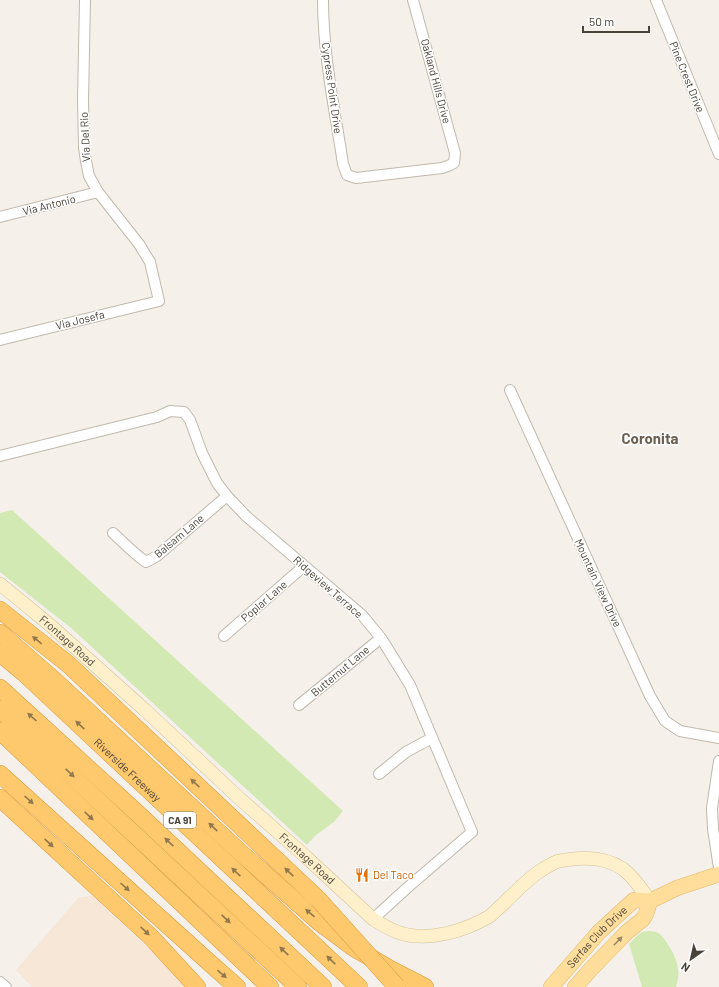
<svg xmlns="http://www.w3.org/2000/svg" width="719" height="987" font-family="Barlow,sans-serif">
  <rect width="100%" height="100%" fill="#f5f1ea"/>
  <path fill="#f6e7d6" d="M92 896 161 960 186 987H32L16 970 79 897Z"/>
  <path fill="#d3e9b4" d="M12 510 343 811 334 822 315 836 307 845 71 628 0 572V513Z
    M647 931C650 931 653 931 656 932 661 934 664 938 667 943 676 956 682 971 676 987H642L629 944C635 938 639 932 647 931Z"/>
  <g fill="none" stroke-linecap="round" stroke-linejoin="round">
    <defs>
      <path id="street" d="M323 0C323 51 333 101 341 151L343 164 347 175 356 178 442 168 448 166 454 163 455 153 413 0
        M656 0 719 154
        M0 217 98 192
        M0 340 159 301 150 262 139 244 98 192 89 176 86 161 84 148 83 100 85 0
        M510 390 650 696 665 721 680 731 719 738
        M0 456 157 417 170 411 184 412 190 420 202 453 217 483 227 496 246 516 362 615 381 638 410 685 472 832 407 888 373 919
        M113 533C124 543 134 554 146 562L157 556 227 496
        M224 636 304 566
        M299 705 381 638
        M719 761 712 808 713 829 719 868
        M379 774 406 752 432 738
        M0 982 6 987"/>
      <g id="secondary">
        <path id="s1" d="M0 584 50 625 145 710 239 798 305 856 373 919C381 924 390 930 400 933 428 942 465 931 490 916 494 912 499 908 503 904 514 893 525 882 537 873 543 869 549 865 556 862 561 860 568 860 573 859 591 857 608 859 623 869 634 877 642 890 650 901"/>
      </g>
      <g id="primary">
        <path id="s2" d="M551 987 599 932 634 900 650 901 677 888 719 874"/>
        <path d="M575 987 591 969 627 932 643 919 646 914 650 901"/>
      </g>
      <g id="highway">
        <path d="M0 610 68 664 318 899"/>
        <path d="M0 633 54 680 240 852 319 922 354 948 392 970 425 987"/>
        <path id="s3" d="M0 653 24 673 359 987"/>
        <path d="M0 688 136 812 323 987"/>
        <path d="M0 709 298 987"/>
        <path d="M0 731 270 987"/>
        <path d="M0 774 212 965 237 987"/>
        <path d="M0 798 151 937 197 987"/>
      </g>
    </defs>
    <use href="#street" stroke="#c1b9ad" stroke-width="12"/>
    <use href="#secondary" stroke="#d5c39a" stroke-width="14"/>
    <use href="#primary" stroke="#e4ba69" stroke-width="16"/>
    <use href="#highway" stroke="#de9c3b" stroke-width="18"/>
    <use href="#street" stroke="#fff" stroke-width="10"/>
    <use href="#secondary" stroke="#fef0cb" stroke-width="13"/>
    <use href="#primary" stroke="#fede9a" stroke-width="15"/>
    <use href="#highway" stroke="#fec86d" stroke-width="17"/>
    <defs>
      <path id="highway-bridge" d="M318 899 397 987"/>
    </defs>
    <use href="#highway-bridge" stroke="#de9c3b" stroke-width="18" stroke-linecap="butt"/>
    <use href="#highway-bridge" stroke="#fec86d" stroke-width="17"/>
  </g>
  <defs><path id="oneway-solid" d="M-6-.8H1V-3.2L6.5 0L1 3.2V.8H-6Z"/></defs>
  <g fill="#91784d">
    <use href="#oneway-solid" transform="translate(37 640) rotate(-141)"/>
    <use href="#oneway-solid" transform="translate(32 717) rotate(-138)"/>
    <use href="#oneway-solid" transform="translate(80 725) rotate(-137)"/>
    <use href="#oneway-solid" transform="translate(70 773) rotate(43)"/>
    <use href="#oneway-solid" transform="translate(195 783) rotate(-137)"/>
    <use href="#oneway-solid" transform="translate(29 800) rotate(42)"/>
    <use href="#oneway-solid" transform="translate(89 816) rotate(43)"/>
    <use href="#oneway-solid" transform="translate(213 827) rotate(-137)"/>
    <use href="#oneway-solid" transform="translate(169 842) rotate(-137)"/>
    <use href="#oneway-solid" transform="translate(49 843) rotate(43)"/>
    <use href="#oneway-solid" transform="translate(236 872) rotate(-137)"/>
    <use href="#oneway-solid" transform="translate(289 872) rotate(-137)"/>
    <use href="#oneway-solid" transform="translate(125 887) rotate(42)"/>
    <use href="#oneway-solid" transform="translate(310 913) rotate(-139)"/>
    <use href="#oneway-solid" transform="translate(226 919) rotate(43)"/>
    <use href="#oneway-solid" transform="translate(145 931) rotate(43)"/>
    <use href="#oneway-solid" transform="translate(284 951) rotate(-137)"/>
    <use href="#oneway-solid" transform="translate(331 960) rotate(-137)"/>
    <use href="#oneway-solid" transform="translate(222 974) rotate(41)"/>
  </g>
  <use fill="#9a8864" href="#oneway-solid" transform="translate(618 941) rotate(-46)"/>
  <defs>
    <symbol id="restaurant-bare" viewBox="-9 -9 18 18"><path d="M-5-6h1v4h1v-4h1v4h1v-4h1v5L-1.5 .5V6h-2V.5L-5-1ZM5-6V6H3V1.5H1.5Q1.5-4 5-6Z" fill="#e8710a" stroke="#fff" stroke-width="2.5" paint-order="stroke"/></symbol>
  </defs>
  <g fill-rule="evenodd">
    <use href="#restaurant-bare" x="352" y="865" width="20" height="20"/>
  </g>
  <g text-anchor="middle" stroke-width="3" stroke-linejoin="round" paint-order="stroke">
    <rect fill="#fff" stroke="#807b74" stroke-width="1" x="164" y="812" width="32" height="16" rx="3"/>
    <g font-size="10" font-weight="bold" fill="#494238">
      <text x="180" y="824">CA 91</text>
    </g>
    <g font-size="11" fill="#494238" stroke="#fff">
      <text transform="translate(687 77) rotate(68)" y="4">Pine Crest Drive</text>
      <text transform="translate(436 81) rotate(75)" y="4">Oakland Hills Drive</text>
      <text transform="translate(332 88) rotate(82)" y="4">Cypress Point Drive</text>
      <text transform="translate(85 137) rotate(-93)" y="4">Via Del Rio</text>
      <text transform="translate(49 205) rotate(-14)" y="4">Via Antonio</text>
      <text transform="translate(80 320) rotate(-14)" y="4">Via Josefa</text>
      <text transform="translate(179 536) rotate(-40)" y="4">Balsam Lane</text>
      <text transform="translate(598 583) rotate(65)" y="4">Mountain View Drive</text>
      <text transform="translate(328 587) rotate(41)" y="4">Ridgeview Terrace</text>
      <text transform="translate(264 601) rotate(-41)" y="4">Poplar Lane</text>
      <text dy="4" stroke="none"><textPath href="#s1" startOffset="88">Frontage Road</textPath></text>
      <text transform="translate(340 671) rotate(-40)" y="4">Butternut Lane</text>
      <text dy="4" stroke="none"><textPath href="#s3" startOffset="173">Riverside Freeway</textPath></text>
      <text dy="4" stroke="none"><textPath href="#s1" startOffset="412">Frontage Road</textPath></text>
      <text dy="4" stroke="none"><textPath href="#s2" startOffset="68">Serfas Club Drive</textPath></text>
    </g>
    <g font-size="11" fill="#c56008" stroke="#fff" text-anchor="start">
      <text x="373" y="879">Del Taco</text>
    </g>
    <g font-size="15" font-weight="bold" fill="#6c5f4f" stroke="#fff">
      <text x="650" y="444">Coronita</text>
    </g>
  </g>
  <g transform="translate(691 959) rotate(214)" stroke="#ffffff" stroke-width="3" paint-order="stroke">
  <path d="M0-3L7 15L0 10L-7 15Z" fill="#494238"/>
  <text y="-6" font-size="11" font-weight="bold" text-anchor="middle" fill="#494238">N</text>
  </g>
  <path d="M583 26v6h66v-6" fill="none" stroke="#494238" stroke-width="2"/>
  <text x="589" y="26" font-size="12" fill="#494238" stroke="#ffffff" stroke-width="3" paint-order="stroke">50 m</text>
</svg>
